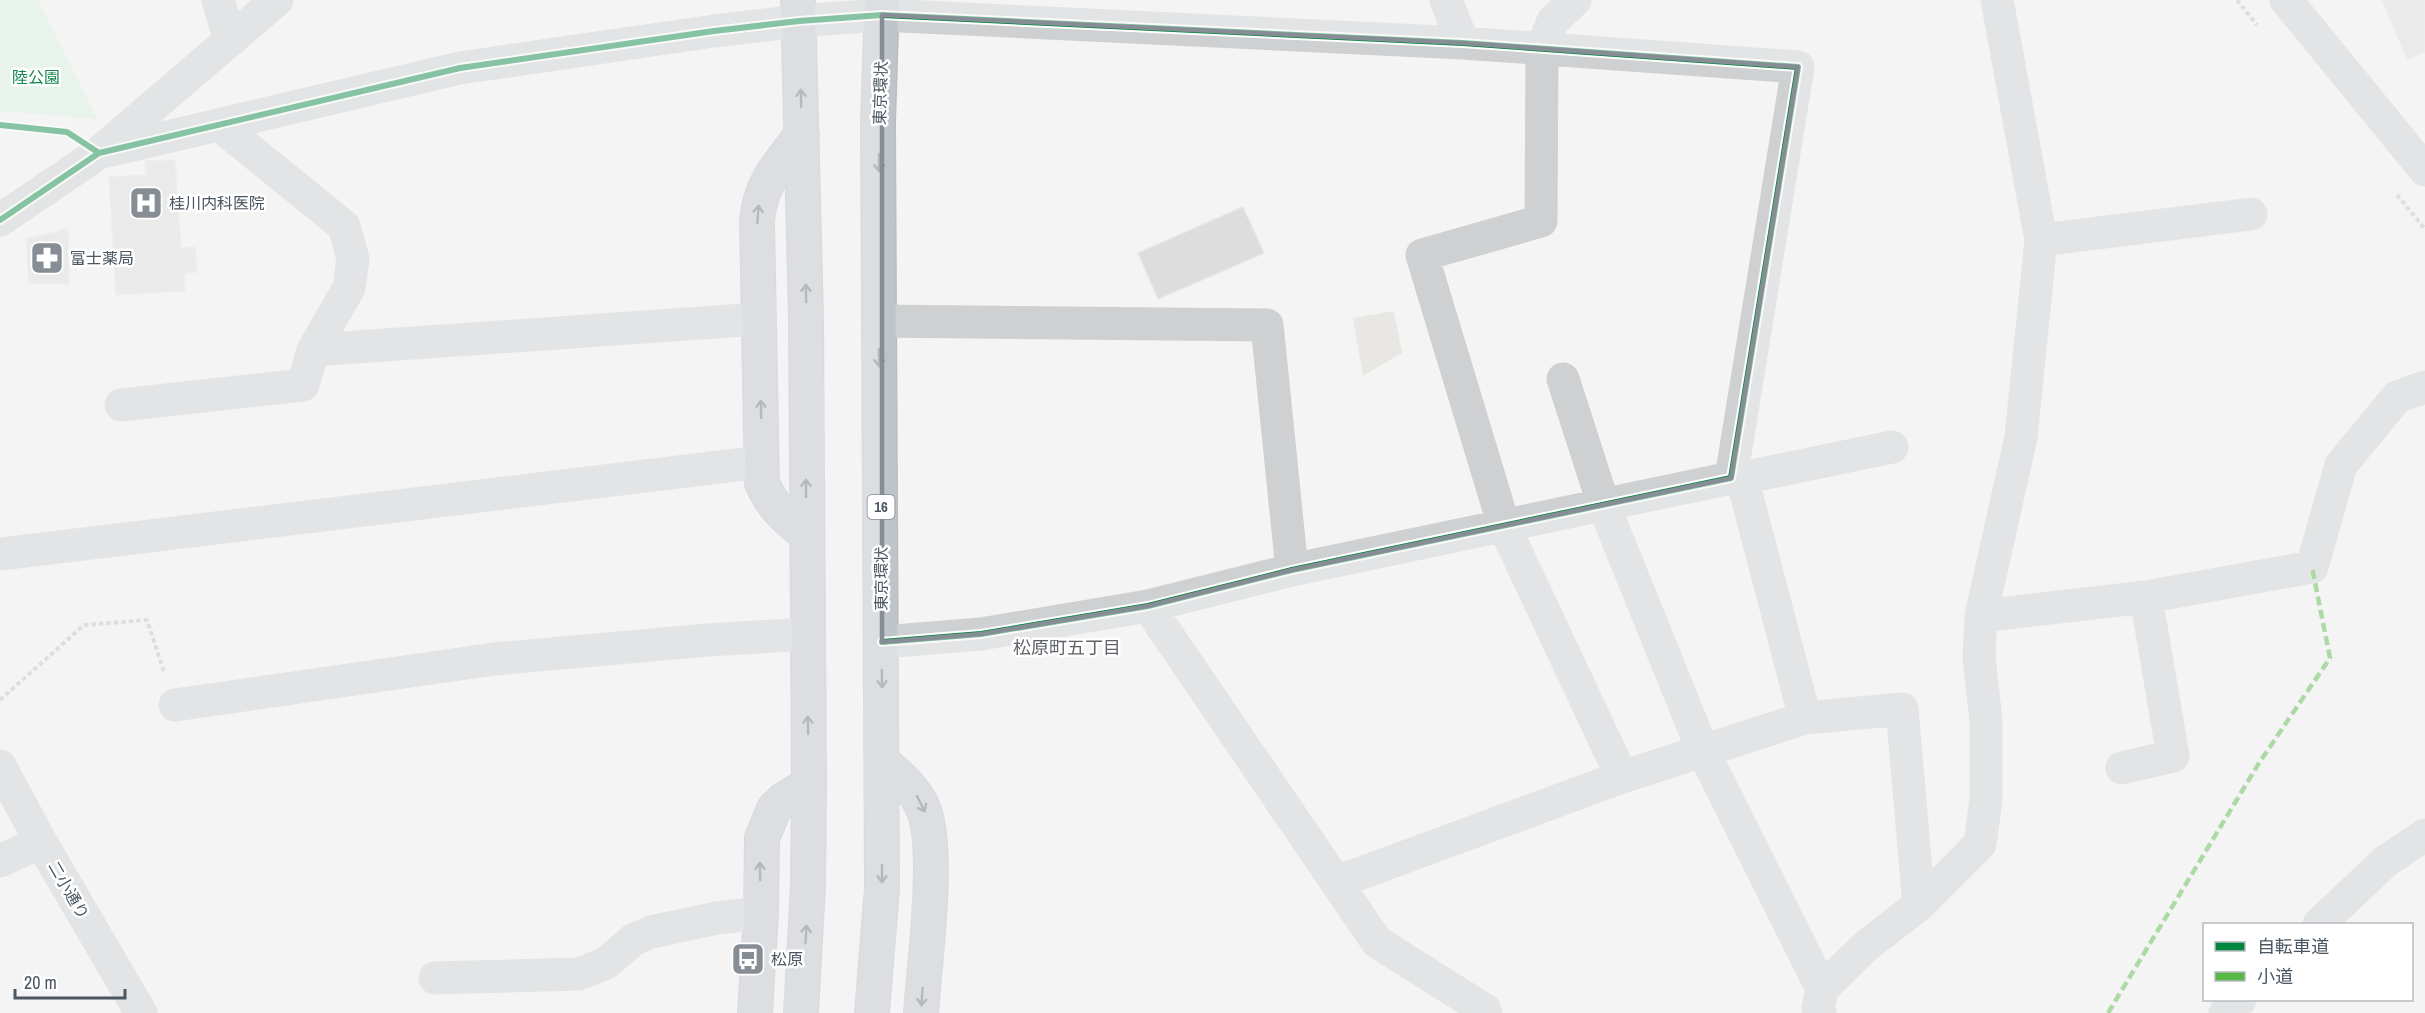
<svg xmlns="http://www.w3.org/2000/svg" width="2425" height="1013" font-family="'Archivo Narrow','Noto Sans JP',sans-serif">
  <rect width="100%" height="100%" fill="#f4f4f4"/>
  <path fill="#e8e7e3" d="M1394 311 1402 353 1363 376 1353 318Z"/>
  <path fill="#d9f2e3" d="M0 0H38L97 119 0 111Z"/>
  <path fill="#ddddde" stroke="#e5e6e7" stroke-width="1.5" d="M2382 0H2425V52L2407 59Z
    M175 160 181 248 195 247 197 272 184 273 185 291 116 295 109 177 146 175 145 161Z
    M1243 207 1264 253 1158 299 1138 253Z
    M68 229 69 284 29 283 26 239Z"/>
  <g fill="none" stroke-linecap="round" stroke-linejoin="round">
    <defs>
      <path id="highway" d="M798 0 806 318 809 784 808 886 801 1013
        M802 134C780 164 760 182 757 221L762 483C772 506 786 519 806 534
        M882 761C898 775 913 787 922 806 941 843 924 967 921 1013
        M755 1013 761 913 762 838 774 809 783 800 809 784
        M872 1013 882 888 878 122 882 0"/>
    </defs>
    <use href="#highway" stroke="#b9bec3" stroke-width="36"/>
    <path stroke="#bcc7c4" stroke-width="4" stroke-dasharray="4.5 3" stroke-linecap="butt" d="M2237 0 2257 25
      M2397 195 2425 229
      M0 700 84 625 147 620 164 672"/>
    <path stroke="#ced0d2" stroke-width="33" d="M218 0 230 41
      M1446 0 1463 43
      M1575 0 1553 21 1542 48 1541 221 1422 255 1504 526 1622 777
      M2286 0 2425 170
      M219 125 344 226 353 259 349 288 313 350
      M103 149 277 0
      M0 220 99 153 460 68 714 31 799 21 882 15 1463 43 1798 67 1731 478 1292 570 1148 606 981 634 882 642
      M2041 240 2251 214
      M879 321 1267 325 1292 570
      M1563 379 1604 506 1703 751 1822 989
      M121 405 303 385 313 350 759 319
      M1731 478H1742L1892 447
      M1742 478 1805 718 1902 709 1919 905
      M0 554 761 462
      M1148 606 1377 942 1485 1010 1486 1013
      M1981 616 2146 597 2312 567 2341 465 2397 397 2425 387
      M175 705 494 659 708 640 807 634
      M0 766 41 842 141 1013
      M2122 768 2173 756 2146 597
      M0 861 41 842
      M1337 882 1622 777 1805 718
      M2319 924 2386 861 2425 835
      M435 978 579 974 606 963 633 940 651 932 717 918 761 913
      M1820 1013 1818 1008 1822 989 1866 946 1919 905 1980 844 1986 799V720L1979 658 1981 616 2021 437 2041 240 1997 0
      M2225 1013 2240 1000"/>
    <use href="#highway" stroke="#bec4c9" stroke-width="33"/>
    <path stroke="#58b947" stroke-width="4.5" stroke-dasharray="9 4.5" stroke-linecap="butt" d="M2108 1013 2259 763 2330 658 2312 567"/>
    <defs>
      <path id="cycleway" d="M0 125 67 132 99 153
        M0 220 99 153 460 68 714 31 799 21 882 15 1463 43 1798 67 1731 478 1292 570 1148 606 981 634 882 642"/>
    </defs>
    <use href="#cycleway" stroke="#fff" stroke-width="10"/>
    <use href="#cycleway" stroke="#00873e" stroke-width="6"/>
  </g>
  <defs><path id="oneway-shaft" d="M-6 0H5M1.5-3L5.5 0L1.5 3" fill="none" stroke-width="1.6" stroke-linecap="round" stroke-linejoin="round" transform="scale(1.5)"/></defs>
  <g stroke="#67727b">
    <use href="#oneway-shaft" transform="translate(801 98) rotate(-91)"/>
    <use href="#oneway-shaft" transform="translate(879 163) rotate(90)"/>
    <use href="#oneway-shaft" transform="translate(758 214) rotate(-86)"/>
    <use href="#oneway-shaft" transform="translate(806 293) rotate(-91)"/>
    <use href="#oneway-shaft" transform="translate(879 358) rotate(90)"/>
    <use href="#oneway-shaft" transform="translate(761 409) rotate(-91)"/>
    <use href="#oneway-shaft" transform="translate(806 488) rotate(-90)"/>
    <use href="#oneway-shaft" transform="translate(882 679) rotate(89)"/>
    <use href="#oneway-shaft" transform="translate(808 725) rotate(-91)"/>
    <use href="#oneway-shaft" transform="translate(921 804) rotate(63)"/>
    <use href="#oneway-shaft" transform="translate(760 871) rotate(-91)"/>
    <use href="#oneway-shaft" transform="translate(882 874) rotate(90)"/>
    <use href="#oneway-shaft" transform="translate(806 934) rotate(-87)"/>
    <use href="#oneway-shaft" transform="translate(922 997) rotate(94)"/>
  </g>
  <path d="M0 0H2425V1013H0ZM882 15 1463 43 1798 67 1731 478 1292 570 1148 606 981 634 882 642Z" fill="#f4f4f4" fill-opacity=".55" fill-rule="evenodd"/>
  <path fill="none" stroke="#868d94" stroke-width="4.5" stroke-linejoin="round" d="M882 15 1463 43 1798 67 1731 478 1292 570 1148 606 981 634 882 642Z"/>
  <defs>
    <symbol id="hospital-square" viewBox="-11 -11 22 22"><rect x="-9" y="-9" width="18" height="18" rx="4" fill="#868d94" stroke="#fff"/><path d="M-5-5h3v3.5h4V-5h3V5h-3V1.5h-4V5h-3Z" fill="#fff"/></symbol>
    <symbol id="pharmacy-square" viewBox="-11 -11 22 22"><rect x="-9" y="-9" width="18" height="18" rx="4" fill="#868d94" stroke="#fff"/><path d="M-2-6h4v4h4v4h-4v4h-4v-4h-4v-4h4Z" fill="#fff"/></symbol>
    <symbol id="bus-square" viewBox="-11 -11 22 22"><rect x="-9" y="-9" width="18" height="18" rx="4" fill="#868d94" stroke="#fff"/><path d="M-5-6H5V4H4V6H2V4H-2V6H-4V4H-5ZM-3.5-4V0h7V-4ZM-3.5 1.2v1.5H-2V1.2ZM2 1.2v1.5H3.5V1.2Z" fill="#fff"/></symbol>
  </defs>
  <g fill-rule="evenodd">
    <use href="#hospital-square" x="127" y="184" width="38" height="38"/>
    <use href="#pharmacy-square" x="28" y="239" width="38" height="38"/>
    <use href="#bus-square" x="729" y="940" width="38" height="38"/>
  </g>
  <g text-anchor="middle" stroke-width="5" stroke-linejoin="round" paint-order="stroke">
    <rect fill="#fff" stroke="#808990" stroke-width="1.5" x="867.5" y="495" width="27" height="24" rx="4.5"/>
    <g font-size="15" font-weight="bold" fill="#4a5661">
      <text x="881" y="512">16</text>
    </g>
    <g font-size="16" fill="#17864f" stroke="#fff">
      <text x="36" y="83">陸公園</text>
    </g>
    <g font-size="16" fill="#4a5661" stroke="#fff">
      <text transform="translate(880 93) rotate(-88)" y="6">東京環状</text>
      <text transform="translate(881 579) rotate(-90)" y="6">東京環状</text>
      <text transform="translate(69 890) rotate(60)" y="6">二小通り</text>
    </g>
    <g font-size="16" fill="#4a5661" stroke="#fff" text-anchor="start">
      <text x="169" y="209">桂川内科医院</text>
      <text x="70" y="264">富士薬局</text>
      <text x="771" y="965">松原</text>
    </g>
    <g font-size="18" fill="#5f6368" stroke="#fff">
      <text x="1067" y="654">松原町五丁目</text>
    </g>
  </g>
  <rect x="2203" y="923" width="210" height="78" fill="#ffffff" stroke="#b7bbc0" stroke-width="1.5"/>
  <rect x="2215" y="942" width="30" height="9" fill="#00873e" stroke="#b7bbc0" stroke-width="1.5"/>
  <text x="2257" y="953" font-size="18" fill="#4a5661">自転車道</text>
  <rect x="2215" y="972" width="30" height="9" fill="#58b947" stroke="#b7bbc0" stroke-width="1.5"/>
  <text x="2257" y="983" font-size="18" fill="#4a5661">小道</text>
  <path d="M15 989v9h110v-9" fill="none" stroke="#4a5661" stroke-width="3"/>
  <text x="24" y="989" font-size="18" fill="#4a5661" stroke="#ffffff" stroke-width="4.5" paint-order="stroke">20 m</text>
</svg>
